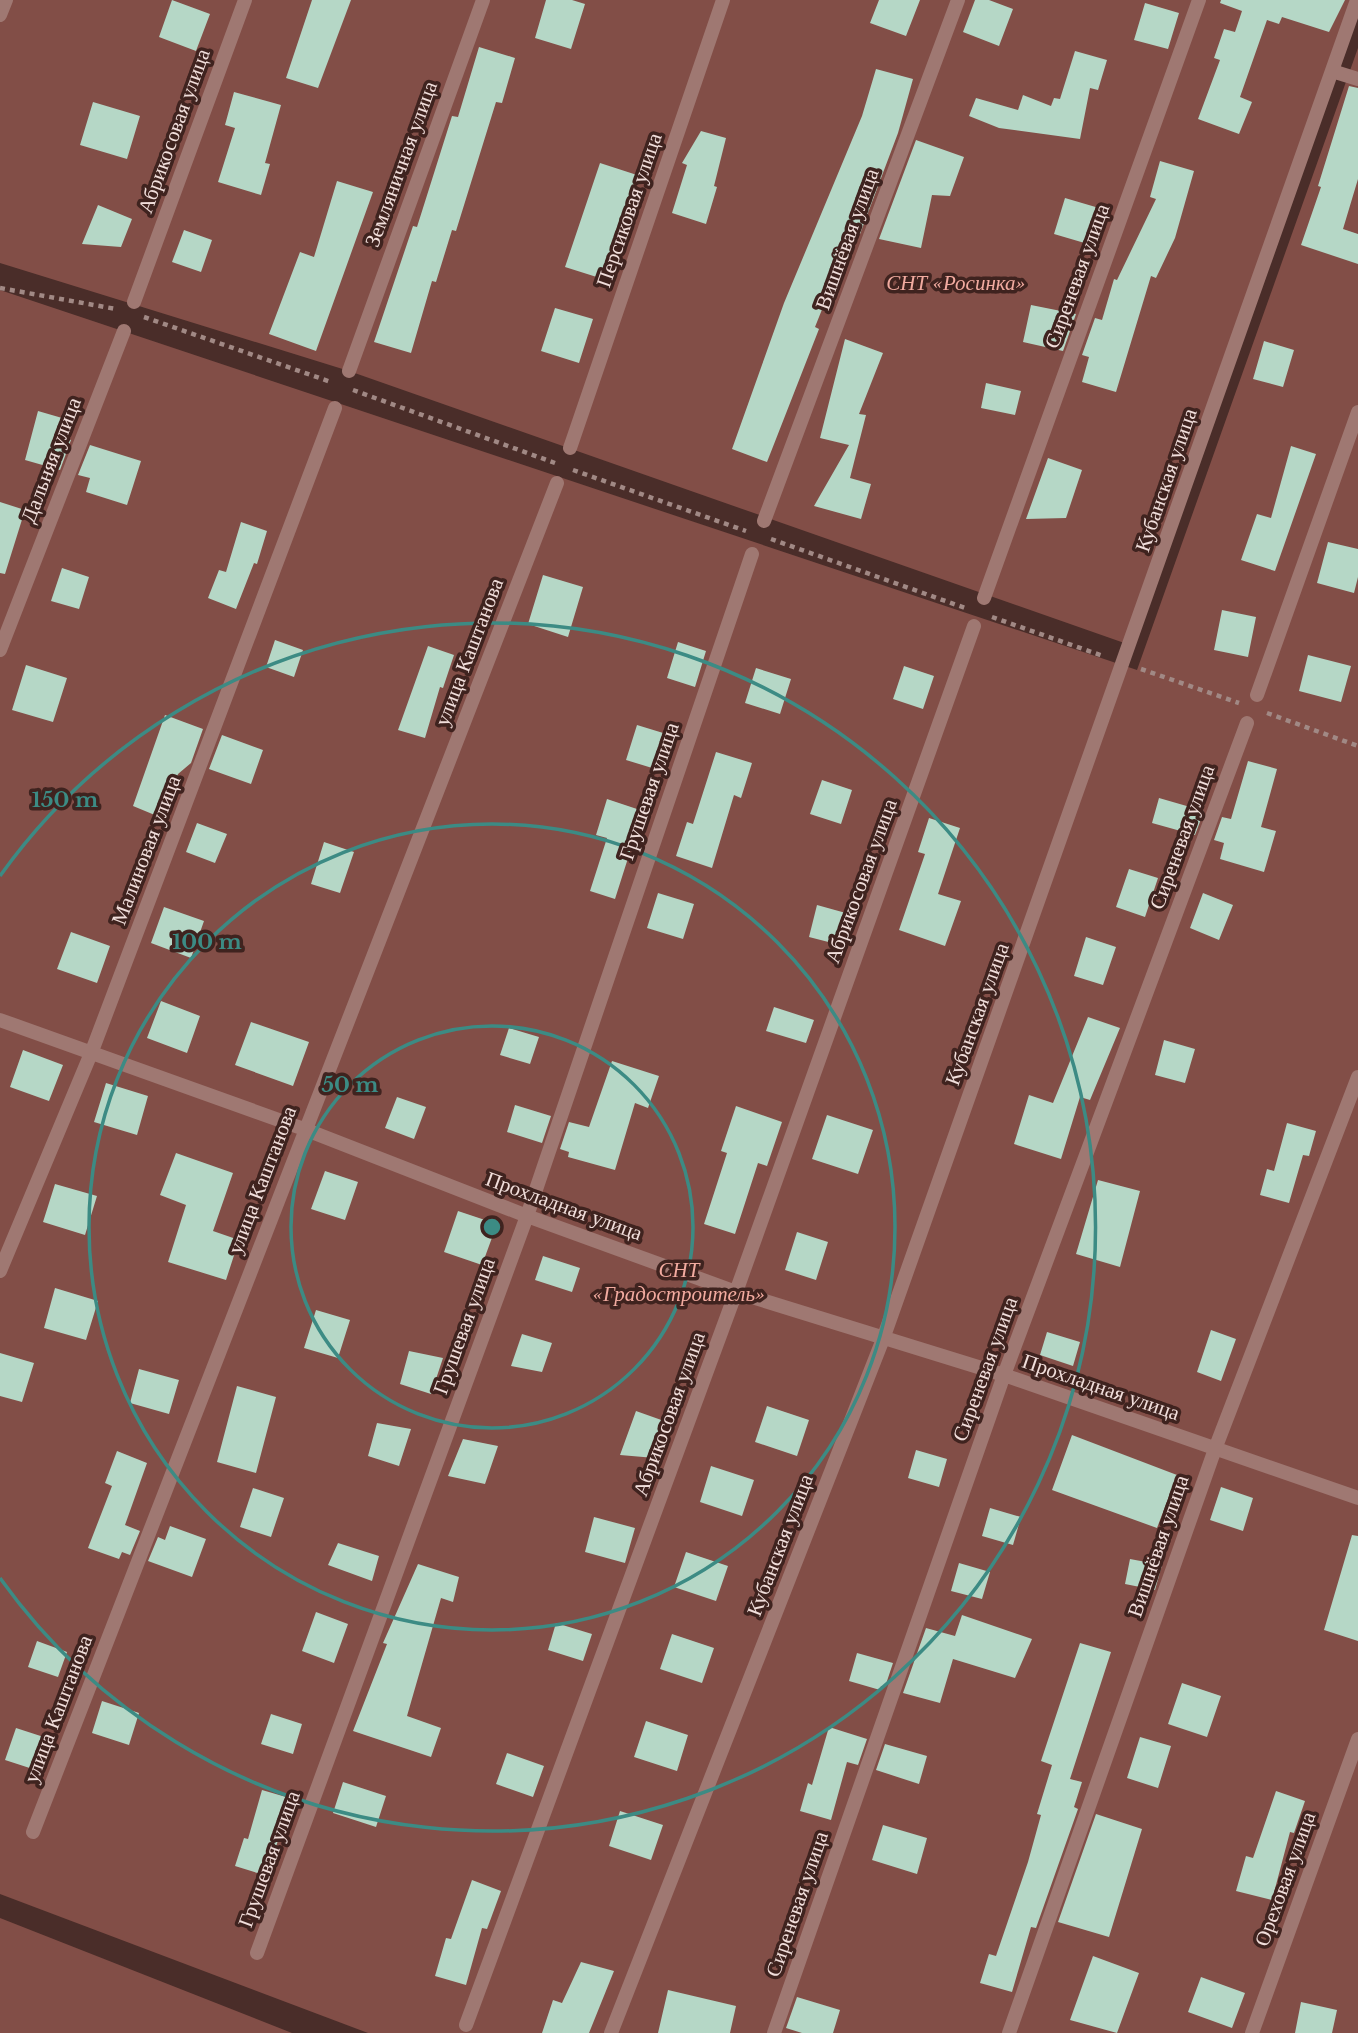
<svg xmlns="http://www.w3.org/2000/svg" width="1358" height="2033" font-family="'Libre Baskerville',serif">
  <rect width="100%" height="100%" fill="#4a2d29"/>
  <path fill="#824e47" d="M0 0H1357L1130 645 349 371 0 263Z
    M1358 48V2033H368L0 1894V290L1137 670Z
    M0 1918 292 2033H0Z"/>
  <path fill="#b5d7c6" d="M172 0 210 14 196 51 159 37Z
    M312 0H351L318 88 286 78Z
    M546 0H572L585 4 571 49 535 38Z
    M879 0H920L906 36 870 23Z
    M975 0H989L1013 9 999 46 963 32Z
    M1221 0H1345L1329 32 1282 17 1279 24 1267 20 1240 97 1252 102 1239 134 1198 119 1220 60 1214 58 1224 29 1235 32 1242 11 1220 3Z
    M1145 3 1179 13 1168 49 1134 40Z
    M479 47 515 58 502 103 496 102 456 231 452 230 436 282 432 281 411 353 374 342 413 226 417 227 452 116 458 117Z
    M1075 51 1107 60 1098 90 1090 88 1080 139 999 128 969 116 976 98 1018 110 1023 95 1051 106 1054 98 1060 99Z
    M876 69 913 79 898 133 860 234 855 232 831 287 815 327 819 329 767 462 732 449 784 303 862 116Z
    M1349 86 1358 88V179L1343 229 1358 234V264L1301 245 1321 187 1318 186Z
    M234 92 281 105 265 163 270 164 261 195 218 182 235 128 225 125Z
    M93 102 140 116 127 159 80 145Z
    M701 131 726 138 714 186 717 187 706 224 672 213 687 165 682 163Z
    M916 140 964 157 950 196 932 195 921 248 879 239Z
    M1160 161 1194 171 1175 238 1156 278 1151 276 1116 392 1082 382 1089 357 1082 355 1095 318 1102 320 1114 279 1117 280 1156 199 1150 197Z
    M600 163 637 175 603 279 565 267Z
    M337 181 373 192 316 351 269 334 300 252 314 257Z
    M1065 198 1099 208 1088 244 1054 234Z
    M98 205 132 219 121 247 82 244Z
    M184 230 212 240 201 272 172 262Z
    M1031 305 1076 314 1063 351 1023 342Z
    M555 308 593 319 579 363 541 351Z
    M845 339 883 353 859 414 866 415 850 478 871 484 861 519 814 506 849 445 820 438Z
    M1264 341 1294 350 1283 387 1253 379Z
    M986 383 1021 391 1015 415 981 408Z
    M38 411 69 420 64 438 71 440 60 470 25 460Z
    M90 445 141 461 127 505 86 492 90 478 78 475Z
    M1291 446 1316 454 1275 571 1241 560 1257 514 1271 518Z
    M1048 458 1082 470 1066 518 1026 519Z
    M0 502 25 510 5 574 0 573Z
    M241 522 267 531 257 564 254 563 236 609 208 598 219 570 226 572Z
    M1328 542 1358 549V577L1354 593 1317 583Z
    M62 568 89 577 79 609 51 601Z
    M543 575 583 587 568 637 528 624Z
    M1222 610 1256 617 1248 657 1214 650Z
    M275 640 303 650 294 677 266 667Z
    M678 642 706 651 695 687 667 678Z
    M428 646 454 655 443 688 440 687 425 738 398 730Z
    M1308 655 1351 666 1341 702 1299 691Z
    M26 665 67 678 53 722 12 710Z
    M904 666 934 676 923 709 893 699Z
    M756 668 791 679 780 714 745 703Z
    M165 715 203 729 191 763 178 774 162 818 133 806Z
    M637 725 673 736 662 771 626 760Z
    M222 735 263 750 251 784 209 769Z
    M716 752 752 763 741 798 734 795 712 868 676 856 687 822 693 824Z
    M1248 761 1277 769 1261 827 1276 831 1264 872 1220 859 1224 843 1214 840 1222 817 1231 819Z
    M822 780 852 790 841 824 810 814Z
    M1159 798 1204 811 1195 835 1152 823Z
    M607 799 643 811 615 899 590 891 607 838 596 835Z
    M929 818 960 828 938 894 961 901 945 946 899 930 925 854 918 852Z
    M197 823 227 834 215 863 186 852Z
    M324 842 354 852 340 893 311 884Z
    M1129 869 1158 878 1145 917 1116 907Z
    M658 893 694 904 683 939 647 928Z
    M1203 893 1233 905 1219 940 1190 928Z
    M817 905 853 915 844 946 809 937Z
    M164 907 204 921 191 958 151 943Z
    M71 932 110 946 97 983 57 969Z
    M1086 937 1116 947 1103 985 1074 976Z
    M161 1001 200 1016 187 1053 147 1038Z
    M774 1007 814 1020 806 1043 766 1031Z
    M1088 1017 1120 1028 1090 1100 1080 1097 1061 1159 1014 1144 1029 1095 1053 1103Z
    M251 1022 309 1042 293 1086 235 1065Z
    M509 1028 539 1037 530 1064 500 1055Z
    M1164 1040 1195 1049 1185 1083 1155 1075Z
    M23 1050 63 1065 49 1101 10 1087Z
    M612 1061 659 1076 648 1108 635 1103 615 1170 568 1157 569 1152 560 1149 569 1122 589 1127Z
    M106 1083 148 1096 137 1135 94 1122Z
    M397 1097 426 1107 414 1139 385 1128Z
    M515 1105 551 1116 542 1143 507 1132Z
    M736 1106 782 1122 767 1166 758 1163 735 1234 704 1224 727 1153 721 1151Z
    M827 1115 873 1130 858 1174 812 1159Z
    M1287 1123 1316 1131 1309 1156 1303 1155 1289 1203 1260 1195 1267 1169 1274 1171Z
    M176 1153 233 1173 213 1231 239 1240 226 1280 168 1262 186 1205 160 1195Z
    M325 1171 358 1182 345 1220 311 1209Z
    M1098 1180 1140 1191 1120 1267 1076 1254Z
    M55 1184 97 1196 85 1235 43 1222Z
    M458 1211 497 1224 482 1265 444 1252Z
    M797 1232 828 1242 816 1280 785 1270Z
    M543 1256 580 1268 572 1292 535 1280Z
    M55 1288 98 1301 86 1340 44 1328Z
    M316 1310 350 1320 338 1358 304 1348Z
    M1211 1330 1236 1339 1221 1381 1197 1372Z
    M1047 1332 1080 1342 1073 1366 1040 1355Z
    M522 1334 552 1343 542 1372 511 1366Z
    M409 1351 443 1358 431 1394 400 1384Z
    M0 1353 34 1363 22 1402 0 1396Z
    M139 1369 179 1380 169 1414 130 1403Z
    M237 1386 276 1397 256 1473 217 1462Z
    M767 1406 809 1420 797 1456 755 1442Z
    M636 1411 667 1422 655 1458 620 1455Z
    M377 1423 411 1429 399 1466 368 1456Z
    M1072 1435 1177 1475 1157 1528 1052 1490Z
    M463 1439 498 1446 485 1484 448 1476Z
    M916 1450 947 1459 939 1487 908 1478Z
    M117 1451 147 1463 125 1525 140 1531 130 1555 122 1552 119 1559 88 1548 112 1486 105 1483Z
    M711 1466 754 1480 742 1516 700 1502Z
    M1221 1487 1253 1498 1243 1531 1210 1520Z
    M253 1488 284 1498 271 1537 240 1527Z
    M990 1508 1021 1517 1013 1545 982 1536Z
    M594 1517 635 1528 625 1563 585 1552Z
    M170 1526 206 1539 192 1577 148 1561 158 1537 165 1540Z
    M1352 1535 1358 1536V1641L1324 1630Z
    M338 1543 379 1556 372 1581 328 1565Z
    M686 1552 728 1566 716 1601 674 1587Z
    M1130 1559 1162 1565 1155 1590 1125 1584Z
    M959 1563 990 1572 982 1599 951 1591Z
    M418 1564 459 1577 453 1602 441 1598 407 1716 441 1728 431 1757 353 1731 387 1644 383 1643Z
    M316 1612 348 1624 334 1663 302 1651Z
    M962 1615 1032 1639 1015 1678 953 1659 940 1703 903 1693 926 1628 955 1636Z
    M556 1623 592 1634 583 1661 548 1650Z
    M672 1634 714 1648 702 1683 660 1669Z
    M37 1641 67 1652 58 1677 28 1667Z
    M1080 1643 1111 1652 1070 1779 1082 1782 1074 1807 1078 1809 1036 1928 1031 1927 1012 1992 980 1983 989 1954 996 1956 1028 1862 1041 1815 1037 1814 1052 1765 1041 1761Z
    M857 1653 893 1663 885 1687 881 1686 880 1690 849 1681Z
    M1182 1683 1221 1696 1207 1737 1168 1724Z
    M102 1701 139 1713 129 1745 92 1733Z
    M271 1714 302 1724 293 1754 261 1744Z
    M646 1721 688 1735 677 1771 634 1757Z
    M829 1727 867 1739 858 1765 847 1762 831 1820 800 1811 808 1783 812 1785Z
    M16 1728 53 1740 42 1772 5 1760Z
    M1140 1737 1171 1746 1158 1788 1127 1778Z
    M885 1744 927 1756 919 1784 876 1770Z
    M507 1753 544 1766 533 1797 496 1784Z
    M343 1782 386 1796 376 1827 333 1813Z
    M262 1790 286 1797 283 1806 288 1808 267 1876 235 1866 244 1838 248 1839Z
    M1276 1791 1305 1801 1294 1833 1290 1832 1272 1900 1236 1891 1246 1856 1253 1858Z
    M620 1811 663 1825 651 1860 609 1846Z
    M1096 1814 1142 1829 1109 1937 1058 1922Z
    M883 1825 927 1838 917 1874 872 1860Z
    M472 1880 501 1891 487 1929 482 1928 466 1985 435 1976 446 1938 451 1939Z
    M1093 1956 1139 1973 1117 2033 1070 2020Z
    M581 1962 614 1971 589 2033H542L553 2000 562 2003Z
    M1201 1977 1245 1993 1232 2028 1188 2012Z
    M668 1990 736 2006 730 2033H658Z
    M797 1997 840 2010 833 2033H802L786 2028Z
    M1301 2002 1337 2010 1332 2033H1295Z"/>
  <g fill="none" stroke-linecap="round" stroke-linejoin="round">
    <path stroke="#a18985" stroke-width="4.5" stroke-dasharray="5 5" stroke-linecap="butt" d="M0 288 116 309
      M144 317 331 382
      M353 390 555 463
      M573 470 746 531
      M771 539 968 609
      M992 617 1103 656
      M1141 669 1239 703
      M1267 713 1358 746"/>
    <path stroke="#9f7872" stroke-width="14" d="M0 15 6 0
      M1332 71 1358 79
      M134 302 245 0
      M349 371 483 0
      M570 448 723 0
      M764 521 958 0
      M984 598 1199 0
      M0 650 124 331
      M1257 695 1358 412
      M0 1020 304 1129 527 1216 736 1292 1004 1375 1358 1498
      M0 1271 92 1051 335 408
      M33 1832 557 483
      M257 1953 527 1216 752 554
      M466 2025 736 1292 974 626
      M611 2033 883 1339 1357 0
      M774 2033 1004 1375 1247 723
      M1009 2033 1215 1449 1358 1077
      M1252 2033 1358 1739"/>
  </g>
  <g fill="none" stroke="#3c8b84" stroke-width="3.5">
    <circle cx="492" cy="1227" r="201"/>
    <circle cx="492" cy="1227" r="403"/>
    <path d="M0 876A604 604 0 1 1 0 1578"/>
  </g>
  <g text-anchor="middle" stroke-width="7" stroke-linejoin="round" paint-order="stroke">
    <g font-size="21" fill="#f1dedb" stroke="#3f231f">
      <text transform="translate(174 131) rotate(-70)" y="7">Абрикосовая улица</text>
      <text transform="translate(401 164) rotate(-70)" y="7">Земляничная улица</text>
      <text transform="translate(629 210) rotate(-71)" y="7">Персиковая улица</text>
      <text transform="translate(847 239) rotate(-70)" y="7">Вишнёвая улица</text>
      <text transform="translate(1077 276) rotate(-70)" y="7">Сиреневая улица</text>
      <text transform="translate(51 460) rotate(-69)" y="7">Дальняя улица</text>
      <text transform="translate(1166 480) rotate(-71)" y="7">Кубанская улица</text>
      <text transform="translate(469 652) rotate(-69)" y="7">улица Каштанова</text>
      <text transform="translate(649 791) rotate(-71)" y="7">Грушевая улица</text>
      <text transform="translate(1182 837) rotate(-70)" y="7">Сиреневая улица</text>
      <text transform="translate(146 850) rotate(-69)" y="7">Малиновая улица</text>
      <text transform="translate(861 881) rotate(-70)" y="7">Абрикосовая улица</text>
      <text transform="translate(977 1014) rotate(-70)" y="7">Кубанская улица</text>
      <text transform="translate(262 1180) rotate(-69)" y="7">улица Каштанова</text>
      <text transform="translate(564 1206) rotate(20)" y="7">Прохладная улица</text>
      <text transform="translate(464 1326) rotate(-70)" y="7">Грушевая улица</text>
      <text transform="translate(985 1369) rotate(-70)" y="7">Сиреневая улица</text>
      <text transform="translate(1101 1387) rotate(19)" y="7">Прохладная улица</text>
      <text transform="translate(669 1414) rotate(-70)" y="7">Абрикосовая улица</text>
      <text transform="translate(780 1545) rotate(-69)" y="7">Кубанская улица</text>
      <text transform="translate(1158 1546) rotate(-71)" y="7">Вишнёвая улица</text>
      <text transform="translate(58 1709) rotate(-69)" y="7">улица Каштанова</text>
      <text transform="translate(269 1859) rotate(-70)" y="7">Грушевая улица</text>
      <text transform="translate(1285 1879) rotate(-70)" y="7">Ореховая улица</text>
      <text transform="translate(797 1904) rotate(-71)" y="7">Сиреневая улица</text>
    </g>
    <g font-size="21" font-style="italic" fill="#f2aba0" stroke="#3f231f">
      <text x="956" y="290">СНТ «Росинка»</text>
      <text x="679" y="1277">СНТ<tspan x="679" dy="24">«Градостроитель»</tspan></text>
    </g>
  </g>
  <circle cx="492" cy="1227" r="10" fill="#3c8b84" stroke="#3f231f" stroke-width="3.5"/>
  <g font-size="21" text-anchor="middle" font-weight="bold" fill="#3c8b84" stroke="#3f231f" stroke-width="7" stroke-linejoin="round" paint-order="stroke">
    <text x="65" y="807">150 m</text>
    <text x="207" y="949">100 m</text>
    <text x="350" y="1092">50 m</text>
  </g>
</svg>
